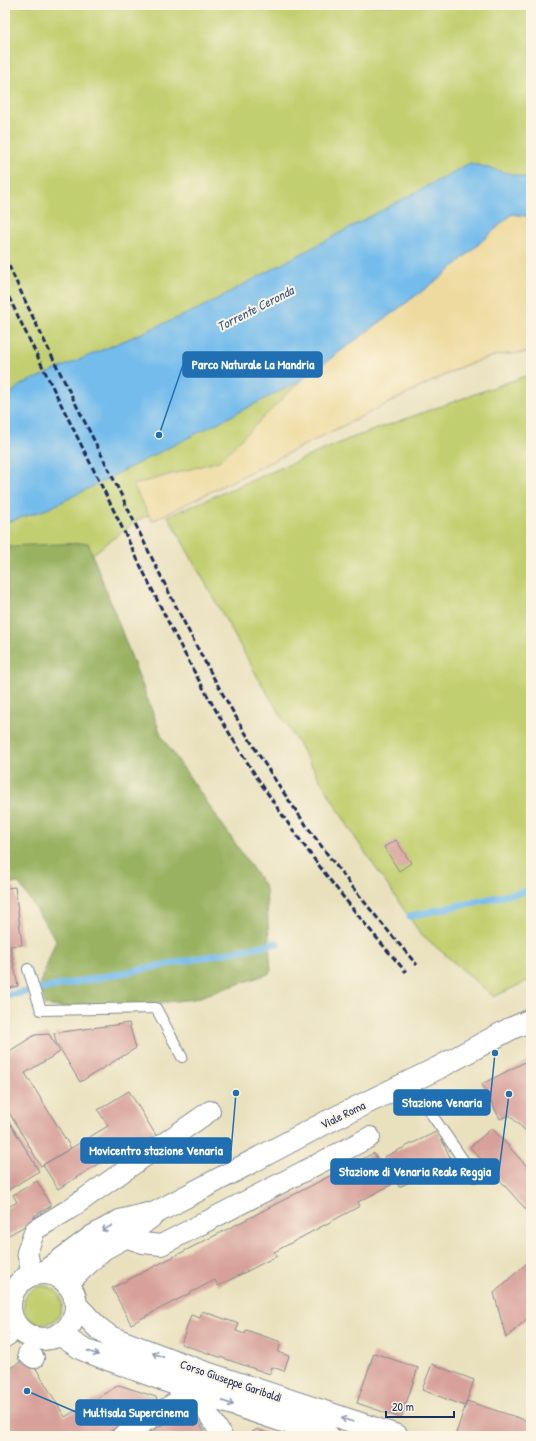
<svg xmlns="http://www.w3.org/2000/svg" width="536" height="1441" font-family="'Patrick Hand',sans-serif">
  <rect width="100%" height="100%" fill="#fcf5e5"/>
  <filter id="ink" filterUnits="userSpaceOnUse"><feTurbulence type="fractalNoise" baseFrequency=".025" numOctaves="2"/><feDisplacementMap in="SourceGraphic" scale="8" xChannelSelector="R" yChannelSelector="G"/><feConvolveMatrix kernelMatrix="1 2 1 2 8 2 1 2 1" color-interpolation-filters="sRGB"/></filter>
  <filter id="wash" filterUnits="userSpaceOnUse"><feTurbulence type="fractalNoise" baseFrequency=".012" numOctaves="4" result="noise"/><feDisplacementMap in="SourceGraphic" scale="16" xChannelSelector="R" yChannelSelector="G"/><feGaussianBlur stdDeviation="0.9" result="paint"/><feColorMatrix in="noise" values="0 0 0 0 0 0 0 0 0 0 0 0 0 0 0 0 0 1.4 0 .05"/><feComposite in="paint" operator="in"/></filter>
  <g filter="url(#wash)">
    <rect width="100%" height="100%" fill="#e9e1be"/>
    <path fill="#c2cf70" stroke="#6e7f67" d="M5 5H531V338L489 349 136 521 49 588 5 758Z
      M531 374V979L494 997 420 933 356 839 257 676 168 516 349 439Z
      M24 1305a19 19 0 1 1 38 0a19 19 0 1 1-38 0Z"/>
    <path fill="#99b262" stroke="#5a7060" d="M88 543 162 737 266 888 271 973 194 999 85 1011 45 1005 40 983 56 940 19 883 5 884V546Z"/>
    <path fill="#eeda9e" stroke="#84847e" d="M531 207V352L497 355 463 366 152 521 133 485 219 461 300 381 343 329 444 275 512 214Z"/>
    <path fill="#73bcec" stroke="#4776a5" d="M470 163 531 179V217L512 214 444 275 300 381 50 508 5 523V399L20 385 198 309Z"/>
    <g fill="none" stroke-linecap="round" stroke-linejoin="round">
      <path stroke="#73bcec" stroke-width="7" d="M410 916 531 890
        M5 996 277 943"/>
    </g>
    <g id="blocks">
      <path fill="#d7a09a" d="M396 840 411 863 399 871 384 847Z
        M15 887 22 945 10 946 18 986 5 989V888Z
        M129 1023 136 1048 80 1082 56 1042 54 1033Z
        M49 1034 60 1052 25 1073 71 1148 41 1166 5 1106V1054L35 1035Z
        M531 1059V1104L528 1105 531 1108V1136L509 1115 500 1119 482 1084Z
        M129 1091 157 1137 126 1156 122 1149 58 1189 43 1165 108 1126 98 1110Z
        M5 1115 39 1171 5 1192Z
        M492 1128 531 1171V1215L470 1147Z
        M438 1131 452 1162 399 1187 384 1157Z
        M374 1153 391 1185 358 1202 360 1206 274 1252 277 1256 218 1286 215 1280 131 1324 112 1288 255 1215Z
        M37 1181 51 1206 34 1216 36 1220 5 1237V1209L17 1202 13 1195Z
        M531 1259V1315L506 1338 494 1293Z
        M202 1311 239 1324 236 1331 245 1334 246 1330 281 1342 278 1352 289 1356 284 1371 272 1367 270 1374 181 1344 191 1315 200 1318Z
        M374 1353 418 1368 401 1418 357 1403Z
        M29 1357 65 1417 119 1385 156 1397 158 1402 103 1436H5V1371Z
        M432 1364 474 1380 465 1406 422 1390Z
        M467 1401 531 1422V1436H455Z
        M182 1413 195 1415 207 1436H144Z
        M257 1429 274 1436H246Z"/>
    </g>
  </g>
  <g filter="url(#ink)">
    <use href="#blocks" fill-opacity="0" stroke="#82888e" stroke-width="1"/>
    <g fill="none" stroke-linecap="round" stroke-linejoin="round">
      <defs>
        <path id="lane" d="M28 969 41 1010 156 1008 182 1057
          M409 1082 475 1177
          M5 1343 23 1331"/>
        <path id="street" d="M125 1237 143 1243 161 1245 370 1137
          M32 1275 27 1252 35 1230 68 1210 210 1111
          M28 1354 34 1358
          M122 1436 194 1391 222 1436"/>
        <path id="secondary" d="M510 1029 531 1020
          M43 1273 93 1236 120 1221 148 1214
          M10 1306a33 33 0 1 1 66 0a33 33 0 1 1-66 0Z
          M67 1283 103 1249 125 1237 157 1212 325 1123 438 1068
          M76 1305 97 1327 110 1337 203 1372 397 1436
          M59 1334 82 1349 102 1357 194 1391 328 1436"/>
      </defs>
      <use href="#lane" stroke="#82888e" stroke-width="12"/>
      <use href="#street" stroke="#82888e" stroke-width="22"/>
      <use href="#secondary" stroke="#82888e" stroke-width="24"/>
      <use href="#lane" stroke="#fff" stroke-width="10"/>
      <use href="#street" stroke="#fff" stroke-width="20"/>
      <use href="#secondary" stroke="#fff" stroke-width="22"/>
      <path stroke="#1b2f5e" stroke-width="3" stroke-dasharray="6 3" stroke-linecap="butt" d="M5 257C38 331 76 404 112 476 162 579 211 683 274 778 317 844 366 906 417 965
        M5 289C41 365 79 440 116 515 147 579 178 645 214 707 268 802 334 890 406 972"/>
      <defs>
        <path id="secondary-bridge" d="M438 1068 510 1029"/>
      </defs>
      <use href="#secondary-bridge" stroke="#82888e" stroke-width="24" stroke-linecap="butt"/>
      <use href="#secondary-bridge" stroke="#fff" stroke-width="22"/>
    </g>
    <defs><path id="oneway-shaft" d="M-6 0H5M1.5-3L5.5 0L1.5 3" fill="none" stroke-width="1.6" stroke-linecap="round" stroke-linejoin="round"/></defs>
    <g stroke="#8d97ae">
      <use href="#oneway-shaft" transform="translate(107 1228) rotate(152)"/>
      <use href="#oneway-shaft" transform="translate(93 1353) rotate(21)"/>
      <use href="#oneway-shaft" transform="translate(158 1355) rotate(-159)"/>
      <use href="#oneway-shaft" transform="translate(228 1403) rotate(19)"/>
      <use href="#oneway-shaft" transform="translate(347 1420) rotate(-162)"/>
    </g>
  </g>
  <g text-anchor="middle" stroke-width="4" stroke-linejoin="round" paint-order="stroke">
    <g font-size="12" fill="#1b2f5e" stroke="#fcf5e5">
      <text transform="translate(343 1115) rotate(-26)" y="4">Viale Roma</text>
      <text transform="translate(231 1381) rotate(19)" y="4">Corso Giuseppe Garibaldi</text>
    </g>
    <g font-size="13" font-style="italic" fill="#355989" stroke="#fcf5e5">
      <text transform="translate(255 308) rotate(-27)" y="5">Torrente Ceronda</text>
    </g>
  </g>
  <path fill="none" stroke="#1f6fb2" stroke-width="1.5" d="M159 435L183 365M495 1053L490 1102M236 1093L231 1151M509 1094L499 1171M27 1391L76 1412"/>
  <g fill="#1f6fb2" stroke="#fcf5e5" stroke-width="1.5">
    <circle cx="159" cy="435" r="4"/>
    <circle cx="495" cy="1053" r="4"/>
    <circle cx="236" cy="1093" r="4"/>
    <circle cx="509" cy="1094" r="4"/>
    <circle cx="27" cy="1391" r="4"/>
  </g>
  <g fill="#1f6fb2" stroke="#1f6fb2" stroke-width="1.5">
    <rect x="183" y="352" width="139" height="25" rx="4"/>
    <rect x="394" y="1090" width="96" height="25" rx="4"/>
    <rect x="81" y="1138" width="150" height="25" rx="4"/>
    <rect x="331" y="1159" width="168" height="25" rx="4"/>
    <rect x="76" y="1400" width="121" height="25" rx="4"/>
  </g>
  <g font-size="13" text-anchor="middle" font-weight="bold" fill="#fff">
    <text x="253" y="369">Parco Naturale La Mandria</text>
    <text x="442" y="1107">Stazione Venaria</text>
    <text x="156" y="1155">Movicentro stazione Venaria</text>
    <text x="415" y="1176">Stazione di Venaria Reale Reggia</text>
    <text x="136" y="1417">Multisala Supercinema</text>
  </g>
  <rect width="536" height="1441" fill="none" stroke="#fcf5e5" stroke-width="20"/>
  <path d="M386 1411v6h68v-6" fill="none" stroke="#1b2f5e" stroke-width="2"/>
  <text x="392" y="1411" font-size="12" fill="#1b2f5e" stroke="#fcf5e5" stroke-width="3" paint-order="stroke">20 m</text>
</svg>
